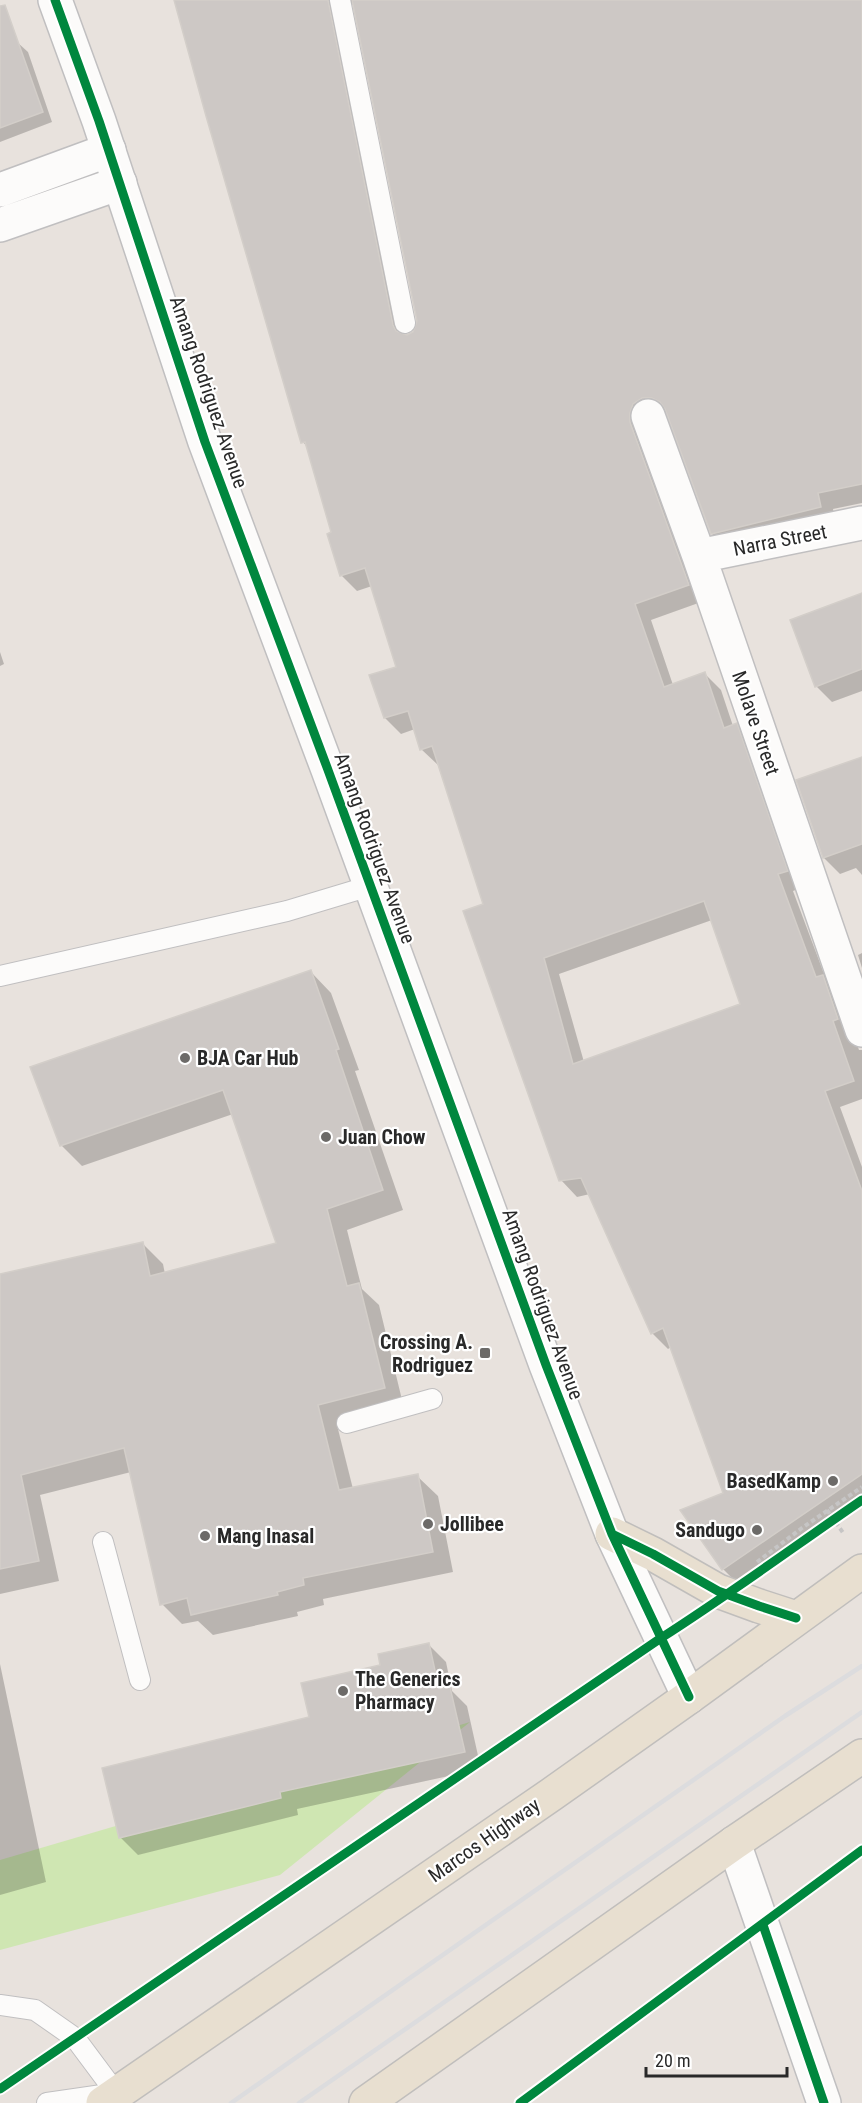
<svg xmlns="http://www.w3.org/2000/svg" width="862" height="2103" font-family="'Roboto Condensed',sans-serif">
  <rect width="100%" height="100%" fill="#e8e2dd"/>
  <path fill="#cfe6b2" d="M470 1722 280 1875 0 1950V1860Z"/>
  <path fill="#0003" fill-rule="evenodd" d="M176 0H862V503L833 509 836 523 729 550 712 534 669 413 659 414 704 601 651 620 673 685 705 674 721 690 733 726 736 725 752 741 803 887 793 891 823 971 836 984 859 1050H862V1099L840 1107 862 1167V1501L739 1585 723 1569 683 1511 725 1494 671 1347 668 1349 652 1333 590 1194 577 1197 561 1180 484 905 439 764 438 765 421 749 415 729 401 734 385 718 398 668 372 586 357 591 341 575 333 533 308 448 303 442ZM354 3 418 321 413 334 407 336 344 20 345 12ZM712 920 742 1005 584 1062 559 974Z
    M17 42 28 52 52 122 0 142V49Z
    M862 595V691L832 702 816 686Z
    M0 652 4 664 0 666Z
    M862 759V875L856 868 840 874 824 858 798 781Z
    M862 953V968L858 955Z
    M311 972 331 993 359 1070 355 1071 403 1210 347 1230 362 1289 379 1305 404 1408 337 1425 353 1489 417 1476 438 1496 453 1572 323 1599 324 1605 297 1612 298 1616 213 1635 198 1621 182 1624 162 1604 131 1472 40 1495 59 1581 0 1594V1275L143 1244 163 1264 165 1274 278 1244 233 1114 82 1166 62 1146 32 1068Z
    M429 1645 446 1662 452 1691 467 1706 481 1769 297 1809 298 1815 138 1855 120 1837 311 1718 382 1666Z
    M0 1664 46 1882 0 1895Z"/>
  <path fill="#cdc8c5" stroke="#d3cec9" stroke-width="1.5" fill-rule="evenodd" d="M174 0H328L393 325 396 331 407 335 413 332 417 321 352 0H862V484L818 493 821 507 711 534 665 409 660 402 652 398H642L633 404 630 413V422L689 585 635 604 664 687 705 672 724 728 737 723 788 871 778 874 816 977 823 975 838 1019 833 1021 854 1081 825 1091 862 1191V1474L722 1570 680 1510 723 1493 663 1328 651 1334 581 1178 559 1181 463 911 483 904 432 746 420 750 408 711 384 718 369 675 396 667 365 568 340 576 327 534 331 532 305 442 301 443 206 116ZM704 901 740 1004 573 1064 544 958Z
    M5 5 43 112 0 128V6Z
    M862 593V669L815 687 790 620Z
    M862 757V844L823 858 796 780Z
    M311 970 339 1049 336 1050 383 1190 327 1209 347 1286 359 1283 385 1388 318 1405 339 1490 418 1474 433 1552 303 1578 304 1585 277 1592 278 1595 191 1615 187 1598 160 1605 124 1448 21 1475 39 1561 0 1569V1274L143 1242 150 1276 276 1243 223 1090 60 1146 30 1067Z
    M429 1643 439 1689 450 1687 465 1752 280 1792 281 1798 119 1838 102 1768 309 1717 301 1683 380 1665 378 1654Z"/>
  <g fill="none" stroke-linecap="round" stroke-linejoin="round">
    <defs>
      <path id="lane" d="M340 0 405 323
        M0 976 287 911 370 886
        M347 1423 432 1399
        M103 1542 140 1680
        M0 2005 35 2010 75 2038 116 2093 47 2103"/>
      <path id="street" d="M0 190 109 150
        M0 225 120 183
        M648 416 699 556 862 1030
        M699 556 862 523"/>
      <path id="secondary" d="M55 0 99 121 205 442 328 770 546 1365 612 1534 689 1697
        M734 1843 824 2103"/>
      <path id="primary" d="M612 1534 653 1554 718 1591 759 1606 796 1618
        M103 2103 552 1794 689 1697 862 1571
        M366 2103 734 1843 862 1756"/>
    </defs>
    <use href="#lane" stroke="#c0bfc0" stroke-width="22"/>
    <use href="#street" stroke="#c0bfc0" stroke-width="36"/>
    <use href="#secondary" stroke="#c0bfc0" stroke-width="36"/>
    <use href="#primary" stroke="#c0bebc" stroke-width="36"/>
    <path stroke="#c6c5c5" stroke-width="4" stroke-dasharray="4.5 3" stroke-linecap="butt" d="M827 1510 844 1534
      M757 1562 802 1528 862 1487"/>
    <use href="#lane" stroke="#fcfbfa" stroke-width="20"/>
    <use href="#street" stroke="#fcfbfa" stroke-width="33"/>
    <use href="#secondary" stroke="#fcfbfa" stroke-width="33"/>
    <use href="#primary" stroke="#e8dfd0" stroke-width="33"/>
    <path stroke="#dcdcde" stroke-width="4.5" d="M231 2103 785 1716 862 1666
      M299 2103 862 1712"/>
    <defs>
      <path id="cycleway" d="M55 0 99 121 205 442 328 770 546 1365 612 1534 689 1697
        M612 1534 653 1554 718 1591 759 1606 796 1618
        M763 1925 824 2103
        M0 2089 661 1638C730 1594 795 1546 862 1500
        M520 2103 862 1850"/>
    </defs>
    <use href="#cycleway" stroke="#fff" stroke-width="13"/>
    <use href="#cycleway" stroke="#00873e" stroke-width="9"/>
  </g>
  <g fill="#6c6a68" stroke="#fff" stroke-width="2">
    <circle cx="185" cy="1058" r="6"/>
    <circle cx="326" cy="1137" r="6"/>
    <rect x="479" y="1347" width="12" height="12" rx="3"/>
    <circle cx="833" cy="1481" r="6"/>
    <circle cx="428" cy="1524" r="6"/>
    <circle cx="757" cy="1530" r="6"/>
    <circle cx="205" cy="1536" r="6"/>
    <circle cx="343" cy="1691" r="6"/>
  </g>
  <g text-anchor="middle" stroke-width="4.5" stroke-linejoin="round" paint-order="stroke">
    <g font-size="20" fill="#292929" stroke="#fff">
      <text transform="translate(209 392) rotate(71)" y="7">Amang Rodriguez Avenue</text>
      <text transform="translate(780 540) rotate(-11)" y="7">Narra Street</text>
      <text transform="translate(756 723) rotate(71)" y="7">Molave Street</text>
      <text transform="translate(375 848) rotate(70)" y="7">Amang Rodriguez Avenue</text>
      <text transform="translate(543 1304) rotate(70)" y="7">Amang Rodriguez Avenue</text>
      <text transform="translate(484 1840) rotate(-35)" y="7">Marcos Highway</text>
    </g>
    <g font-size="20" font-weight="bold" fill="#292929" stroke="#fff" text-anchor="start">
      <text x="197" y="1065">BJA Car Hub</text>
      <text x="338" y="1144">Juan Chow</text>
      <text x="473" y="1349" text-anchor="end">Crossing A.<tspan x="473" dy="23">Rodriguez</tspan></text>
      <text x="821" y="1488" text-anchor="end">BasedKamp</text>
      <text x="440" y="1531">Jollibee</text>
      <text x="745" y="1537" text-anchor="end">Sandugo</text>
      <text x="217" y="1543">Mang Inasal</text>
      <text x="355" y="1686">The Generics<tspan x="355" dy="23">Pharmacy</tspan></text>
    </g>
  </g>
  <path d="M646 2067v9h141v-9" fill="none" stroke="#292929" stroke-width="3"/>
  <text x="655" y="2067" font-size="18" fill="#292929" stroke="#ffffff" stroke-width="4.5" paint-order="stroke">20 m</text>
</svg>
